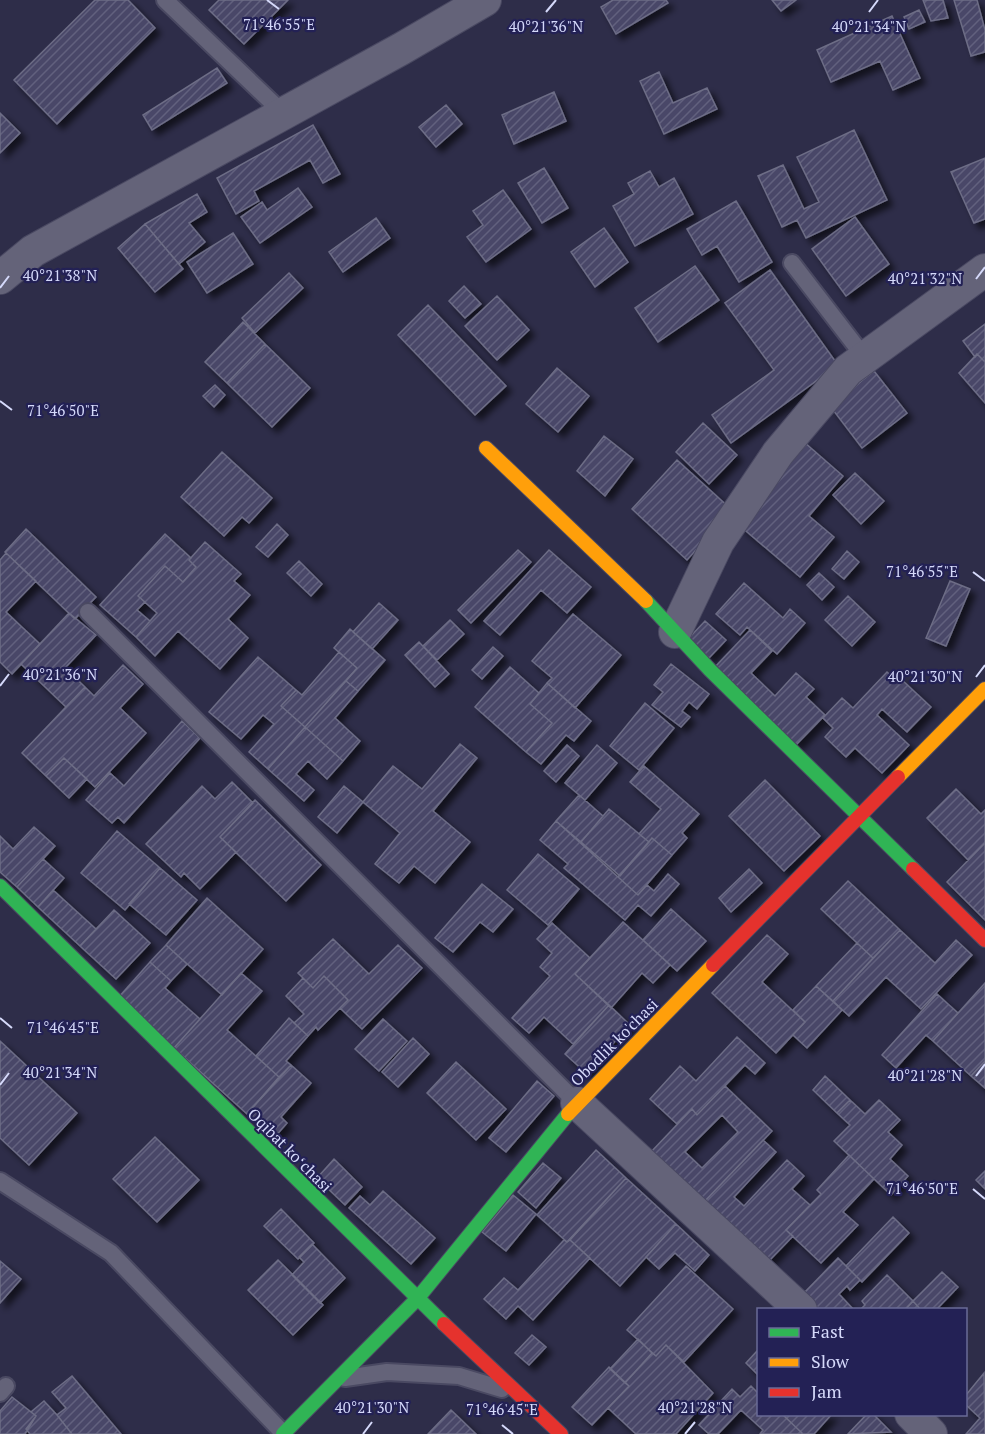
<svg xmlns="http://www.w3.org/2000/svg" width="985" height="1434" font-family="'PT Serif',serif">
  <defs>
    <pattern id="building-hatch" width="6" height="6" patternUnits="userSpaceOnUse" patternTransform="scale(1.5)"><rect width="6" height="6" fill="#494767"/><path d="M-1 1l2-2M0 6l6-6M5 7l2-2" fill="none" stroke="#62617e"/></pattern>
    <filter id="shadow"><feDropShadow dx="5.5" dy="5.5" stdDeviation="3" flood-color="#0009"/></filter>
  </defs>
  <rect width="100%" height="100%" fill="#2e2d49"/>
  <path fill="url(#building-hatch)" stroke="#6d6d86" stroke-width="1.5" fill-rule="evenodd" filter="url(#shadow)" d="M95 0H128L155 28 57 124 14 80Z
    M219 0H288L244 44 209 10Z
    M613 0H666L668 3 616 34 601 7Z
    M772 0H796L781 11Z
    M923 0H943L948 18 931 21Z
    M954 0H977L985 30V52L971 56Z
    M919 10 925 22 909 29 904 17Z
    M892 16 920 78 893 90 880 61 831 82 817 50Z
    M217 68 227 83 152 130 143 115Z
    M659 72 673 103 707 88 717 109 664 134 640 81Z
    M554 92 566 121 514 144 502 115Z
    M446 105 462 124 436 147 419 127Z
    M0 113 20 133 0 153Z
    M313 125 340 174 323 183 310 160 254 191 259 201 236 214 217 178Z
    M854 130 887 200 806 238 797 220 782 227 758 176 783 165 804 209 819 202 797 157Z
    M985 158V219L974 223 951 172Z
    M544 168 568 208 542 223 518 183Z
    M650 171 659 187 674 178 693 214 635 246 613 206 634 194 628 183Z
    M298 188 312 207 260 243 241 217 262 202 267 210Z
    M503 190 531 229 486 262 467 237 483 225 473 211Z
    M197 194 207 212 189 223 205 242 179 264 145 224Z
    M736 201 772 262 739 282 717 246 702 255 687 229Z
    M855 217 889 264 846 296 812 249Z
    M376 218 390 238 343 272 329 252Z
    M145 224 183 269 155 292 118 248Z
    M604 228 628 262 595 287 571 252Z
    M233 233 253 264 207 293 187 262Z
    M695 266 719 300 658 342 635 308Z
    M770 270 838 365 731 443 712 415 774 370 725 303Z
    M289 273 303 288 255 333 242 318Z
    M464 286 481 304 465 318 449 301Z
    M497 296 529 330 497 360 465 326Z
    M428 305 506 386 475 415 398 335Z
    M243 322 265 344 227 383 205 362Z
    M985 324V362L977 354 975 357 963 341Z
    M265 344 310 388 272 427 227 383Z
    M977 354 985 362V403L959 373Z
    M557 368 589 396 558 432 526 404Z
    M874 371 907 413 862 448 830 406Z
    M215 385 225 395 214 407 203 396Z
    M703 423 737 455 709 484 676 452Z
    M604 436 633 459 605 496 577 471Z
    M804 442 843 476 809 516 834 537 800 577 740 526Z
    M222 452 272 498 249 523 242 517 224 536 181 497Z
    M677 460 732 510 687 560 632 509Z
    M855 473 884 501 861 524 833 495Z
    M277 524 288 535 268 557 256 547Z
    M26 529 96 597 75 619 5 552Z
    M165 534 191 558 189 560 196 567 183 582 165 566 138 596 145 602 137 610 150 621 136 637 100 605Z
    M205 542 241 574 234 581 250 595 228 619 248 638 220 669 178 631 155 656 136 637 157 613 138 596 165 566 183 582 196 567 189 560Z
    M518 550 531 562 471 623 458 610Z
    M549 550 591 587 567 613 541 590 500 635 484 621Z
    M847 551 859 562 844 579 832 569Z
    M6 553 36 581 6 612 40 644 12 674 0 662V560Z
    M299 561 322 584 311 596 287 573Z
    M819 573 834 587 822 600 807 585Z
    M950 581 970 589 946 646 926 638Z
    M744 583 783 618 790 609 805 623 777 654 747 627 740 635 716 614Z
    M848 596 875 622 852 646 825 620Z
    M379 603 398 620 372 649 353 632Z
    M69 613 96 635 65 668 85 687 66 707 21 664Z
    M573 614 621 655 575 708 547 683 552 678 532 661Z
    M450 620 464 634 437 660 423 646Z
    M705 621 726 640 709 658 688 639Z
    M350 629 385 660 358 691 346 681 357 668 334 648Z
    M750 630 772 651 751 673 775 696 796 673 814 689 806 697 825 715 796 745 715 667Z
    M419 642 449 674 435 687 405 655Z
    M493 647 503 656 482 679 472 670Z
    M339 652 357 668 305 727 281 706 296 690 302 695Z
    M258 657 296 690 281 706 305 727 268 769 249 752 274 724 263 715 241 739 209 712Z
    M671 664 709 694 697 709 689 702 682 711 690 717 681 727 652 705 663 692 654 685Z
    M123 665 143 684 120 708 146 733 95 787 64 758 46 776 22 753 85 687 94 696Z
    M510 667 539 693 530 704 552 723 526 752 475 707Z
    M887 672 898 682 901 679 931 707 907 732 882 709 877 715 909 745 882 773 855 748 846 757 825 737 833 728 823 718 842 698 853 708Z
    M346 681 358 691 335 718 360 741 343 761 305 727Z
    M547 683 591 721 574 741 566 735 541 764 526 752 552 723 530 704Z
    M645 703 674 728 639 770 610 746Z
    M182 721 200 738 124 823 118 817 112 823 86 800 110 773 124 786Z
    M305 727 343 761 327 779 308 761 296 774 314 790 304 801 268 769Z
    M460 744 477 758 433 811 470 842 435 883 414 866 399 883 375 864 400 833 363 802 393 766 422 789Z
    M567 745 579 756 556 782 544 771Z
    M597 745 617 763 585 800 565 783Z
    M64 758 87 779 69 798 46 776Z
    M644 766 699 814 682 833 687 838 672 855 652 838 649 842 639 834 661 809 630 782Z
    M765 780 820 836 784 871 729 816Z
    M232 782 253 803 220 837 236 852 200 889 184 873 181 877 146 844 202 786 215 799Z
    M344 786 363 802 337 833 318 817Z
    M956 789 981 814 985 810V843L968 860 927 818Z
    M579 795 603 816 581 842 556 821Z
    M255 800 321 865 286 901 220 837Z
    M609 809 649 842 620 876 581 842Z
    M556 821 638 895 647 885 654 891 668 874 679 884 651 916 638 905 625 920 564 868 568 864 540 840Z
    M34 827 55 846 17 887 0 872V836L13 849Z
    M117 831 160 868 125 910 81 873Z
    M652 838 672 855 638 895 618 877Z
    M985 843V920L947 882Z
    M538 854 579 889 548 925 507 890Z
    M43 859 64 878 38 907 17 887Z
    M160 868 197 900 166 935 129 904Z
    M749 869 762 883 731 912 719 898Z
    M848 881 900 930 873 958 821 909Z
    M482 884 513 909 493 932 480 922 453 952 435 938Z
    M53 890 96 929 80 946 38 907Z
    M207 898 263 949 222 995 166 945Z
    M671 909 706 941 677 971 643 940Z
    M114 910 150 943 116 979 80 946Z
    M623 922 670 965 653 983 642 973 611 1008 575 974Z
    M552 923 590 958 575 974 609 1005 573 1044 544 1017 529 1033 512 1018 550 976 540 967 552 953 537 939Z
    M900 930 935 963 956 940 972 955 921 1009 886 977 849 1016 833 1001Z
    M767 935 788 954 762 982 805 1022 776 1053 712 993Z
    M333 939 369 974 398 945 422 968 362 1029 340 1008 348 1000 324 976 313 988 298 973Z
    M857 943 873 958 833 1001 816 986Z
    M166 945 187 964 171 981 150 962Z
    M150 962 171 981 165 988 200 1019 174 1048 118 998Z
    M241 973 262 991 227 1030 279 1077 247 1114 174 1048Z
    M324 976 348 1000 318 1030 316 1027 308 1036 294 1023 304 1014 286 996 303 978 313 988Z
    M985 983V1061L971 1076 933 1041Z
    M816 986 842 1010 807 1048 793 1035 805 1022 793 1010Z
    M937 994 958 1013 933 1041 926 1035 896 1068 882 1055Z
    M609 1005 630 1025 586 1073 565 1054Z
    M289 1018 308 1036 286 1061 291 1065 279 1077 256 1056Z
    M383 1019 407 1041 379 1071 355 1049Z
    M737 1037 765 1063 755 1074 745 1065 697 1115 692 1109 677 1124 650 1099 680 1066 696 1081Z
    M413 1038 429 1054 398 1087 382 1072Z
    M0 1041 77 1113 29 1165 0 1138Z
    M985 1061V1088L971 1076Z
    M456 1062 506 1109 476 1140 427 1093Z
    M291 1065 311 1083 281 1117 287 1123 274 1138 247 1114Z
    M825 1076 850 1100 837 1113 813 1090Z
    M537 1081 554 1096 506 1152 489 1138Z
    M725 1086 772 1131 704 1202 651 1152 692 1109 697 1115ZM722 1115 738 1132 702 1168 685 1152Z
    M850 1100 865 1114 879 1100 900 1120 888 1132 902 1145 890 1159 908 1176 891 1195 834 1141 850 1125 837 1113Z
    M155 1137 199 1180 157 1222 113 1179Z
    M763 1140 776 1152 734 1197 744 1206 787 1160 804 1176 792 1189 810 1205 786 1230 793 1236 768 1262 704 1202Z
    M596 1150 626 1178 567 1242 537 1215Z
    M849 1155 874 1179 843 1212 858 1225 821 1263 786 1230 821 1194 817 1190Z
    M334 1159 362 1187 345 1205 317 1178Z
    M543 1163 561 1178 536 1208 518 1192Z
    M985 1171V1189L976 1180Z
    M626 1178 676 1224 620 1286 570 1240Z
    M383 1191 435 1238 411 1264 349 1208 360 1196 370 1205Z
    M513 1195 536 1214 506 1251 482 1232Z
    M281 1209 314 1243 298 1259 264 1226Z
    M893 1217 909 1233 862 1282 846 1266Z
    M676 1224 709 1255 695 1271 675 1253 659 1269 646 1257Z
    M564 1240 567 1242 570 1240 590 1258 533 1320 518 1306 506 1319 484 1299 504 1278 518 1290Z
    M312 1244 345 1278 320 1303 292 1275 304 1262 299 1257Z
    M838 1258 860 1280 850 1290 847 1286 839 1294 854 1310H815L801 1296Z
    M278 1260 323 1305 293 1335 248 1290Z
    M0 1261 21 1279 0 1303Z
    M686 1266 733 1309 684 1362 666 1345 656 1356 627 1330Z
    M942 1272 958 1287 936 1310H921L913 1301Z
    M887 1275 913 1301 905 1310H860L865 1305 862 1301Z
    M913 1301 921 1310H905Z
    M532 1335 546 1347 529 1365 515 1353Z
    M638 1339 652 1353 625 1383 610 1369Z
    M666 1345 713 1393 676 1434H636L608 1408 629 1386 625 1383 652 1353 656 1356Z
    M758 1350V1375L746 1363Z
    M609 1367 629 1386 592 1425 572 1407Z
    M984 1373 985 1434H966L980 1418 966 1405V1395Z
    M72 1376 121 1434H72L57 1415 66 1408 52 1392Z
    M751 1386 758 1393V1414H782L803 1434H760L763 1430 741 1410 718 1434H709L699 1425 732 1389 740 1397Z
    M12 1397 36 1416 25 1434H0V1411Z
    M44 1401 57 1415 72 1434H30L26 1429 36 1416 31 1412Z
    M451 1410 476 1434H428Z
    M782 1414H832L814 1434H803Z
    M867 1414H873L891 1432 848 1434Z"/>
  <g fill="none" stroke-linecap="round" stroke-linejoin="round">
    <defs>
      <path id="lane" d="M165 0 284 114
        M792 263 865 358
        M88 612 577 1103
        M0 1181 111 1253 284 1434
        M345 1378 387 1372 459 1376 502 1389
        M0 1393 6 1386"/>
      <path id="street" d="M0 278 33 251 401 49 485 0
        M675 632 718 542 778 453 848 370 985 270
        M577 1103 801 1310
        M911 1414 931 1434"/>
      <path id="fast" d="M646 601 710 670 913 869
        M0 886 444 1324
        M283 1434 417 1299 568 1114"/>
      <path id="slow" d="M486 448 646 601
        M898 777 985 689
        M568 1114 713 965"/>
      <path id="jam" d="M913 869 985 940
        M713 965 898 777
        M444 1324 561 1434"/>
    </defs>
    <use href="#lane" stroke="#4a4962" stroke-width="20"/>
    <use href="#street" stroke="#4a4962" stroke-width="34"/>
    <use href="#fast" stroke="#4a4962" stroke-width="16"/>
    <use href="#slow" stroke="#4a4962" stroke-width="16"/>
    <use href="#jam" stroke="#4a4962" stroke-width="16"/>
    <use href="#lane" stroke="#646379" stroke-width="16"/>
    <use href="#street" stroke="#646379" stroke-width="32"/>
    <use href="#fast" stroke="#30b455" stroke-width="14"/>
    <use href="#slow" stroke="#ff9f0a" stroke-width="14"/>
    <use href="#jam" stroke="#e5322d" stroke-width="14"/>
  </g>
  <path fill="none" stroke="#d5d9fa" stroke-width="2" d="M267 0 279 9M546 12 556 0M869 12 878 0M976 279 985 267M0 288 9 276M0 401 12 410M973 572 985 581M976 677 985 665M0 686 9 674M0 1018 12 1028M976 1076 985 1064M0 1085 9 1073M973 1189 985 1199M502 1425 513 1434M363 1434 372 1422M685 1434 695 1422"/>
  <g text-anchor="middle" stroke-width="4.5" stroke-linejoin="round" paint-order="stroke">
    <g font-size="16" fill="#d5d9fa" stroke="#232155">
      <text transform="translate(614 1042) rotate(-45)" y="6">Obodlik ko'chasi</text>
      <text transform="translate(290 1150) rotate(45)" y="6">Oqibat koʻchasi</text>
    </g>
  </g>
  <g font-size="15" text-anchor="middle" fill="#d5d9fa" stroke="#232155" stroke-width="4.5" stroke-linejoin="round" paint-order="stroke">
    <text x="279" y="30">71°46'55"E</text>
    <text x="546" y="32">40°21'36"N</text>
    <text x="869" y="32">40°21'34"N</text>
    <text x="60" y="281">40°21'38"N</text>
    <text x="925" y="284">40°21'32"N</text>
    <text x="63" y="416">71°46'50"E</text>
    <text x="922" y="577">71°46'55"E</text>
    <text x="60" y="680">40°21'36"N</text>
    <text x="925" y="682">40°21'30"N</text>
    <text x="63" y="1033">71°46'45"E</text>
    <text x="60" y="1078">40°21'34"N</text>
    <text x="925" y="1081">40°21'28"N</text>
    <text x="922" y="1194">71°46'50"E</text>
    <text x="372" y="1413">40°21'30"N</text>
    <text x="695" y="1413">40°21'28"N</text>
    <text x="502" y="1415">71°46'45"E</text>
  </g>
  <rect x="757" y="1308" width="210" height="108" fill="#232155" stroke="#6a6b97" stroke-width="1.5"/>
  <rect x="769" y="1328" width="30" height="9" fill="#30b455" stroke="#6a6b97" stroke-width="1.5"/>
  <text x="811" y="1338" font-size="18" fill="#d5d9fa">Fast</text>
  <rect x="769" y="1358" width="30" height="9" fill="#ff9f0a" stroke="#6a6b97" stroke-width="1.5"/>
  <text x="811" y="1368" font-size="18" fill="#d5d9fa">Slow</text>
  <rect x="769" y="1388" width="30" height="9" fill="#e5322d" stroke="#6a6b97" stroke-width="1.5"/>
  <text x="811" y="1398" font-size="18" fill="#d5d9fa">Jam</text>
</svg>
